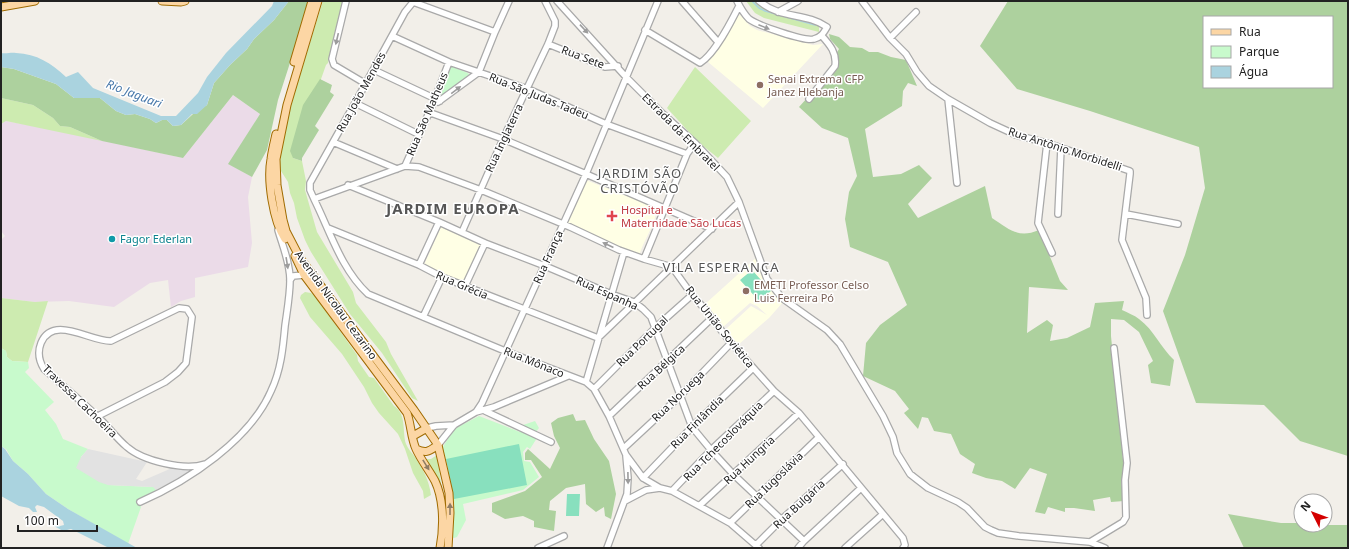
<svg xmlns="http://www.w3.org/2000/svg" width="1349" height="549" font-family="'Noto Sans',sans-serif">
  <rect width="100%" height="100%" fill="#f2efe9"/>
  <path fill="#ebdbe8" d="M233 95 260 114 229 164 252 177 248 197 252 243 248 267 195 278V297L181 301 171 307 168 280 150 283 114 307 69 301 35 302 1 298V240L5 236 1 231V124L6 121 55 130 183 158Z"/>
  <path fill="#ffffe5" d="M740 15 750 26 757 30 813 45 823 44 763 108 708 62 711 53 736 17Z
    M583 179 658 208 653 224 643 245 639 255 632 254 565 224Z
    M441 227 481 245 463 282 424 265Z
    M756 258 770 289 784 301 769 318 738 345 726 329 751 306 767 315 757 306 750 303 723 327 704 305Z"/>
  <path fill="#cdebb0" d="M323 1H344L328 63 326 65 293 158 302 161 306 181 305 190 317 232 353 292 356 303 386 342 391 354 418 401 412 398 382 353 350 314 311 252 305 240 297 218 294 203 290 193 288 182 281 171 280 163 281 141 297 84Z
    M746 1H754L772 13 819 24V32L764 18 755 13Z
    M695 67 751 121 718 158 697 141 667 108Z
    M1 98 33 105 53 118 60 126 70 127 102 141 6 121 1 124Z
    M305 292 311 293 315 296 357 355 358 361 369 377 374 378 394 406C407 414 402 432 406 444 408 449 412 453 415 457 423 469 429 480 431 495L424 499 423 491 413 473 405 449 398 434 379 413 372 403 364 387 342 354 310 317 300 298 301 295Z
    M1 298 35 302 48 301 28 362 12 361 7 357 6 351 1 348Z
    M437 455 442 491 434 473 424 459H431Z"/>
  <path fill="#add19e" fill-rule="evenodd" d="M289 1H310L278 100 267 150 252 177 228 164 260 114 233 95 183 158 102 141 70 127 60 126 53 118 33 105 1 98V67L14 69 56 84 74 98H100L116 111 126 115 135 114 150 119 156 123 162 120H167L173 126 181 125 193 114 207 105 214 83 230 65 247 49 254 39 274 20Z
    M1008 1H1348V456L1300 441 1264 405 1196 403 1163 311 1185 255 1205 188 1199 147 1090 111 1017 89 980 46ZM1204 17H1332V87H1204Z
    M829 34 839 37 850 47 862 48 869 52H878L891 57 906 60 917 86 908 83 903 91 902 106 865 129 873 177 901 174 919 165 932 178 908 204 918 218 985 186 992 218C1009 229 1018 239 1039 230L1060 281 1068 290 1029 287 1027 333 1047 320 1053 325 1050 341 1067 338 1090 327 1095 303 1124 301 1122 310C1128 313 1134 315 1139 319 1154 330 1161 348 1174 360L1170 386 1151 383 1148 365 1153 361 1139 332 1124 320 1111 319V336L1124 470 1121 482 1124 501 1111 502 1110 497 1093 500 1095 511 1074 508H1065V512L1048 507 1045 514 1035 512 1047 474 1030 468 1015 489 1002 481 986 478 972 473 975 464 960 454 951 434 934 431 928 418 922 417 918 429 904 413 909 409 895 391 863 376 866 343 880 325 907 305 888 262 850 247 845 219 849 192 857 176 848 138 822 128 799 107 834 68 835 56 839 49 830 39Z
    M320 79 332 85 330 92 334 95 315 126 319 130 302 158V161L293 158 290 151 303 105Z
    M573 414 576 421 585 420 594 439 609 461 616 494 611 519 605 516 604 507 596 512 586 504 585 484 566 488 550 501 549 510 556 511 554 531 534 527V521L523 516 505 519 492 512V503L525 491 542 477 531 460H525V453L528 449 550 469 560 448 554 436 551 423 558 418Z
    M1228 514 1281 523H1301V525H1348V548H1244Z"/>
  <path fill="#c8facc" d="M451 67H453L468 73 470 76 441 96 438 93Z
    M1 348 6 351 7 357 12 361 28 362 29 368 25 372 54 402 45 410 56 424 63 439 88 449 81 457 108 485 154 487 158 492 138 500 141 507 128 544 68 509 46 494 28 474 13 461 6 449 1 446Z
    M479 416 520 432 523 429 520 426 535 421 539 428 535 433 537 438 530 449 527 447 523 452 524 461 530 462 539 477 523 490 463 504 466 520 457 537 454 538 450 537 441 450 454 429Z"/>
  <path fill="#88e0be" d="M752 270 771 291 759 301 740 280Z
    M519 444 527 485 454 499 446 459Z
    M567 494H580L579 516H566Z"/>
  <path fill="#e2e2e2" d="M88 449 147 462 136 479 142 481 172 468 191 470 183 476 156 490 153 487 108 485 99 482 76 468 81 457Z"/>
  <path fill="#aad3df" d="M274 1H289L274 20 254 39 247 49 230 65 214 83 207 105 197 114H192L181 125 173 126 167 120H162L156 123 150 119 135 114 126 115 116 111 100 98H74L56 84 14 69 1 67V53C7 54 11 52 16 53 37 54 51 63 66 77L78 72 93 88 161 116H176L198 93 207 77 226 53 272 6Z
    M1 446 5 449 13 461 28 474 46 494 68 509 137 548H109L71 529 63 531 54 526 55 523 60 526 64 525 63 521 44 507 37 505 35 507 37 512H33L29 508 19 506 1 496Z"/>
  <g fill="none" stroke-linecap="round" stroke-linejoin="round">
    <path stroke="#aad3df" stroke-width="1.5" d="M752 1 759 8 765 11 815 25"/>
    <defs>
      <path id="minor" d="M346 1 332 59 334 65 366 84
        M414 1 405 12 355 103 310 183V190L314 199C330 231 341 269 368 294L505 351 586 382 594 389 609 416 626 455 643 478 660 488 672 491 730 523 759 548
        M557 1 626 77 663 114 695 143 727 177 739 202 767 279 782 298 827 330 840 344 883 416 893 437 897 453 910 474 928 488 958 502 967 508 985 527 991 530 998 533 1019 536 1090 542 1105 548
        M682 1 718 42
        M737 1C740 7 744 14 749 19 757 25 805 42 814 39 821 37 823 34 827 27 805 12 782 20 759 1
        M862 1 890 38 906 54 917 72 929 86 948 99 990 123 1016 135 1047 143 1130 171V174L1122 240 1146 298 1147 315
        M413 2 495 32
        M778 12 798 1
        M645 30 700 63C715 54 731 22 739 6
        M392 36 449 62 528 89 606 124 687 154
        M890 38 916 12
        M548 44 605 67 618 66
        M374 70 440 101
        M479 72 495 32 509 1
        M809 99 835 66C837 53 830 45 822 36
        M948 99 957 183
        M438 102 479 72
        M355 103 418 134
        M428 112 503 139 586 174 712 229
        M333 142 397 169
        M1047 143 1038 223 1052 253
        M405 166 432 106 449 62
        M348 185 439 222 485 243 545 266 611 294 634 302 643 309 651 317 692 427 711 450 733 474 804 541
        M314 199 405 166 419 167 481 190 570 227 619 250 644 259 672 267 692 295 704 308 731 343 774 391 799 413 903 538 905 545 903 548
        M1058 214 1061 148
        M1126 214 1178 224
        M328 228 419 265 442 277 598 338 739 202
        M462 232 503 139 548 44 555 26V21L545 1
        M644 259 687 154 695 143
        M419 265 439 222
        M290 280 293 276 304 275
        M465 286 485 243
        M423 317 442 277
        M586 382 624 252
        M594 389 655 328 692 295
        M485 411 551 442
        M476 412 494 407 568 376
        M98 416 165 382 178 372 186 363 192 317 187 309 179 308 111 341C91 342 53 314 41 343 37 353 39 361 44 369 62 385 80 400 97 416 108 426 116 438 127 447 143 461 185 471 205 464
        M609 416 712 318
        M427 428 436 426 454 425
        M438 445 454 425 476 412 482 403 586 174 658 1
        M624 448 681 395 731 343
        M643 478 692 427 753 368
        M672 491 711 450 774 391
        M625 501 646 490 660 488
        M140 502C188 481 250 440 271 391 281 370 283 348 285 326 287 311 290 295 290 280 290 263 283 247 278 230
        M699 506 799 413
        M730 523 818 438
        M1090 542 1123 522 1126 517 1125 480 1127 463 1114 348
        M756 545 782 519 843 464
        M538 548 564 536
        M607 548 627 494 628 478 626 456
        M798 548 804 541 861 488
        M845 548 883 514"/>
      <path id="major" d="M162 1 181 2 185 1
        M318 1 287 105 276 159 277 185 283 220 286 231 300 258 414 410 438 445 449 493 450 513 448 548
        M1 7 35 1
        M294 62 312 1
        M276 134C274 143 272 151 271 159 267 180 273 221 285 239
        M295 256 304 275 407 413C411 424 411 438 416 449 421 460 429 470 435 481 444 500 444 527 440 548
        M413 436 427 428
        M416 449C427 454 429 451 438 445"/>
    </defs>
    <use href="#minor" stroke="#a9a9a9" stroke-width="8"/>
    <use href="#major" stroke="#a06b00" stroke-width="9"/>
    <use href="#minor" stroke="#fff" stroke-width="5.5"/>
    <use href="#major" stroke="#fcd6a4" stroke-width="7"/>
  </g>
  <defs><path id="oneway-solid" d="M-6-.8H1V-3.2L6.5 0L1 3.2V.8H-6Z"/></defs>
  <g fill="#9c9c9c">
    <use href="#oneway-solid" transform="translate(764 27) rotate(22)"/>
    <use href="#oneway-solid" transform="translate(584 29) rotate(47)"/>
    <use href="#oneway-solid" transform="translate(337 39) rotate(103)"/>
    <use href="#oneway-solid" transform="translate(456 90) rotate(-37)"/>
    <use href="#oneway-solid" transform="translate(608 245) rotate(-155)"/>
    <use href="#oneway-solid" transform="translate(287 263) rotate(81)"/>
    <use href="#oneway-solid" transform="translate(628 478) rotate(89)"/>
  </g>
  <g fill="#8f7c63">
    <use href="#oneway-solid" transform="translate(426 465) rotate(58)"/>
    <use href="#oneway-solid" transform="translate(450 509) rotate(-90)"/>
  </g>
  <g fill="#8d6e63" stroke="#fff" stroke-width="1.5">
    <circle cx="760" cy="85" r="4"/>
    <circle cx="746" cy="291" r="4"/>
  </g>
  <path fill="#e0444e" stroke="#fff" stroke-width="1.5" d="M610 210h4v4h4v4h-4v4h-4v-4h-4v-4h4z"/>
  <circle fill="#0f9aa8" stroke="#fff" stroke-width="1.5" cx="112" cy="239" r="4"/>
  <g text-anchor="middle" stroke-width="3" stroke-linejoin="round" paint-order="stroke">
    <g font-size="11" fill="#222" stroke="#fff">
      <text transform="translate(583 57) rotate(21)" y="4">Rua Sete</text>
      <text transform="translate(361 92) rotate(-61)" y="4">Rua João Mendes</text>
      <text transform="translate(539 96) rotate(22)" y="4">Rua São Judas Tadeu</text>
      <text transform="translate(427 114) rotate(-67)" y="4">Rua São Matheus</text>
      <text transform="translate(681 132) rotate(45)" y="4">Estrada da Embratel</text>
      <text transform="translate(504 138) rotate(-65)" y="4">Rua Inglaterra</text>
      <text transform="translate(1065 149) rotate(18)" y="4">Rua Antônio Morbidelli</text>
      <text transform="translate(548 257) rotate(-66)" y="4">Rua França</text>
      <text transform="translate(462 285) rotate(23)" y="4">Rua Grécia</text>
      <text transform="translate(607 293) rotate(24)" y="4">Rua Espanha</text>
      <text transform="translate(336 305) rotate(54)" y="4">Avenida Nicolau Cezarino</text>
      <text transform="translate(720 327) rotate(51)" y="4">Rua União Soviética</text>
      <text transform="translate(642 341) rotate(-44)" y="4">Rua Portugal</text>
      <text transform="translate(534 362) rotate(22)" y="4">Rua Mônaco</text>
      <text transform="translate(661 367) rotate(-43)" y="4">Rua Bélgica</text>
      <text transform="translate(678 396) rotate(-44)" y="4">Rua Noruega</text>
      <text transform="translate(80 401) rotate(44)" y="4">Travessa Cachoeira</text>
      <text transform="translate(697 422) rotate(-45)" y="4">Rua Finlândia</text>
      <text transform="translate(723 441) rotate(-45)" y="4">Rua Tchecoslováquia</text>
      <text transform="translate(749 460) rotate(-43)" y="4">Rua Hungria</text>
      <text transform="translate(774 480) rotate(-44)" y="4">Rua Iugoslávia</text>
      <text transform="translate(799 504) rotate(-43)" y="4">Rua Bulgária</text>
    </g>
    <g font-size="11" fill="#785e54" stroke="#fff" text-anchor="start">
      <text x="768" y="83">Senai Extrema CFP<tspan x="768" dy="13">Janez Hlebanja</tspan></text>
      <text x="754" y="289">EMETI Professor Celso<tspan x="754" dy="13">Luis Ferreira Pó</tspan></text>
    </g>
    <g font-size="11" fill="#be3a42" stroke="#fff" text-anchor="start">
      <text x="621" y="214">Hospital e<tspan x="621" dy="13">Maternidade São Lucas</tspan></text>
    </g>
    <g font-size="11" fill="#0d838f" stroke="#fff" text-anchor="start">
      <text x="120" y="243">Fagor Ederlan</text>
    </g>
    <g font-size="12" font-style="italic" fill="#4a7aab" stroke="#fff">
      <text transform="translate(134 94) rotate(21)" y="4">Rio Jaguari</text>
    </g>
    <g font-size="13" letter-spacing="1" fill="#555" stroke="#fff">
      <text x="640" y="178">JARDIM SÃO<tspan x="640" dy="15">CRISTÓVÃO</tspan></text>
      <text x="721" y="272">VILA ESPERANÇA</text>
    </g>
    <g font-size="15" font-weight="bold" letter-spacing="1" fill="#555" stroke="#fff">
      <text x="453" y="214">JARDIM EUROPA</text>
    </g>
  </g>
  <rect width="1349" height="549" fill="none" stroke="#222222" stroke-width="4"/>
  <rect x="1203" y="16" width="130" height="72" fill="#ffffff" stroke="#a7a7a7"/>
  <rect x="1211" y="29" width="20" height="6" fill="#fcd6a4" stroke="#a7a7a7"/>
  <text x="1239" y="36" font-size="12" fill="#222222">Rua</text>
  <rect x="1211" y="46" width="20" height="12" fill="#c8facc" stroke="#a7a7a7"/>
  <text x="1239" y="56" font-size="12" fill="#222222">Parque</text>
  <rect x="1211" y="66" width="20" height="12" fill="#aad3df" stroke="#a7a7a7"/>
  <text x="1239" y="76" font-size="12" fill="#222222">Água</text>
  <g transform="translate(1313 513) rotate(312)"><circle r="19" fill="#ffffff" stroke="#a7a7a7"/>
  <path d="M0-3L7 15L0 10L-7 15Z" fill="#d40000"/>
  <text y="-6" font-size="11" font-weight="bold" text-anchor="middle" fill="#222222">N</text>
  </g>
  <path d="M18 525v6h79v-6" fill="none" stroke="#222222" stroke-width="2"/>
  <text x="24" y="525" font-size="12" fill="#222222" stroke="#ffffff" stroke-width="3" paint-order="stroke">100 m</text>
</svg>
